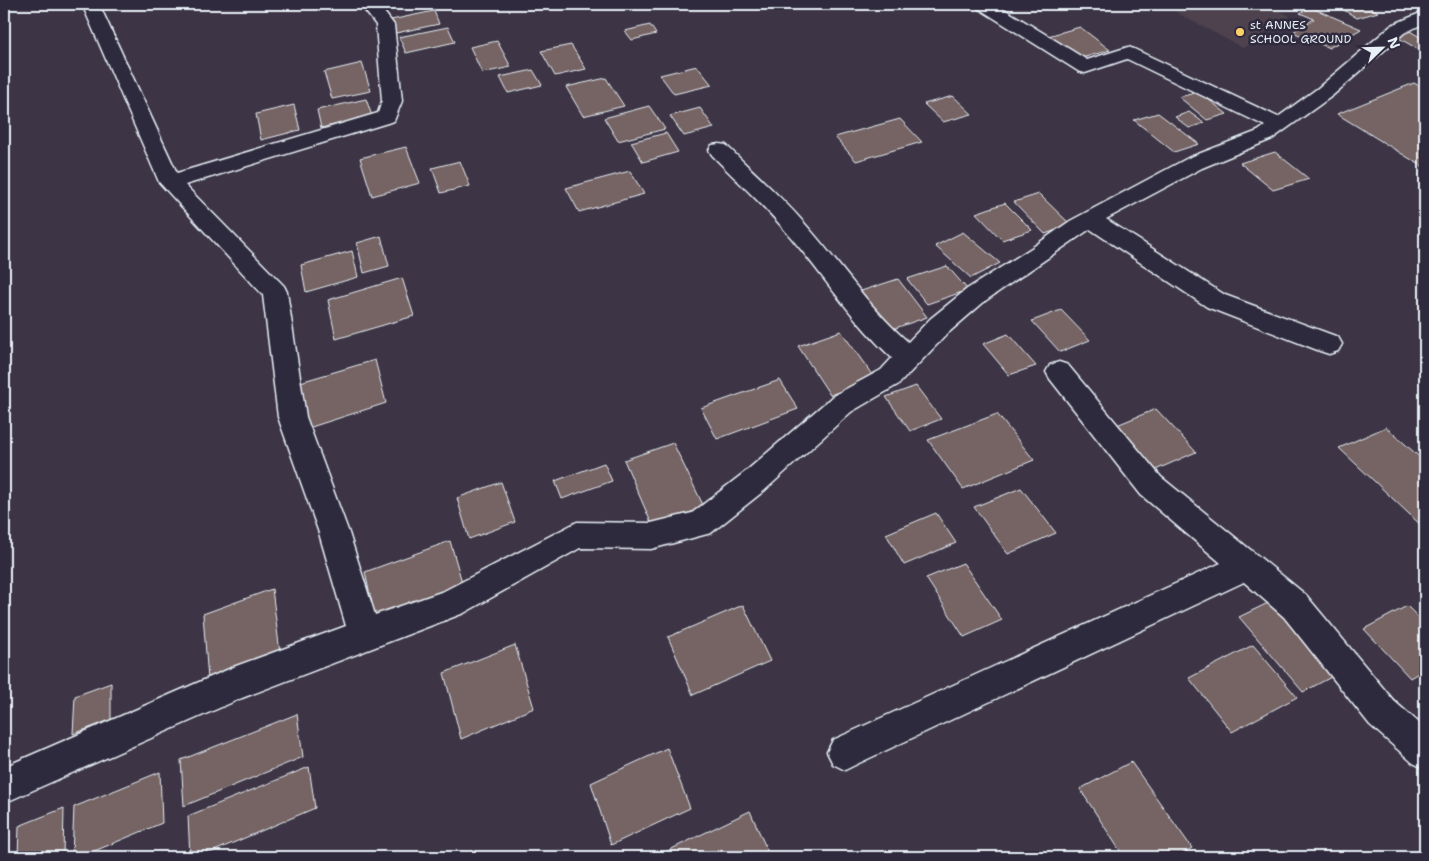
<svg xmlns="http://www.w3.org/2000/svg" width="1429" height="861" font-family="'Shantell Sans',sans-serif">
  <rect width="100%" height="100%" fill="#3d3545"/>
  <filter id="ink" filterUnits="userSpaceOnUse"><feTurbulence type="fractalNoise" baseFrequency=".02" numOctaves="2"/><feDisplacementMap in="SourceGraphic" scale="10" xChannelSelector="R" yChannelSelector="G"/><feConvolveMatrix kernelMatrix="1 2 1 2 8 2 1 2 1" color-interpolation-filters="sRGB"/></filter>
  <g filter="url(#ink)">
    <path fill="#4e434e" d="M1167 4H1271L1268 5 1290 16 1243 48 1179 14Z"/>
    <path fill="#766363" stroke="#e8f1f8" d="M1334 4H1364L1378 12 1357 18Z
      M1310 7 1324 13 1361 29 1329 48 1293 32 1314 19 1300 13Z
      M434 11 439 24 396 33 391 20Z
      M650 25 656 34 632 40 625 31Z
      M448 27 455 42 406 53 399 37Z
      M1080 27 1110 50 1078 59 1048 36Z
      M1408 30 1425 40V50L1421 51 1392 34Z
      M497 41 511 67 482 73 470 47Z
      M571 45 586 69 555 76 541 51Z
      M362 63 371 91 332 99 324 72Z
      M697 66 712 85 674 94 660 75Z
      M533 70 542 85 508 93 500 77Z
      M606 78 624 106 583 116 566 87Z
      M1414 83 1425 89V168L1337 114Z
      M1199 92 1227 114 1207 120 1179 97Z
      M953 96 972 114 943 122 924 104Z
      M366 99 372 116 321 128 317 110Z
      M294 105 300 130 261 140 256 114Z
      M649 106 665 129 618 141 604 118Z
      M700 108 714 128 684 136 670 116Z
      M1189 112 1204 123 1189 128 1175 117Z
      M1158 113 1199 144 1174 152 1134 120Z
      M900 119 922 142 856 161 835 137Z
      M666 133 678 152 643 162 631 142Z
      M406 147 420 183 372 196 360 158Z
      M1275 152 1309 179 1273 190 1240 163Z
      M460 161 470 186 441 193 432 168Z
      M630 171 644 194 579 212 566 188Z
      M1039 194 1071 225 1045 234 1014 202Z
      M1005 203 1032 230 1002 240 976 213Z
      M963 232 1000 263 971 278 935 246Z
      M381 236 389 266 364 273 357 243Z
      M352 251 358 277 306 292 301 265Z
      M947 266 968 290 927 304 907 279Z
      M402 278 414 316 336 339 328 300Z
      M898 279 927 317 884 332 855 293Z
      M1061 310 1090 340 1060 352 1032 321Z
      M841 331 875 379 830 395 798 346Z
      M1008 334 1036 366 1009 375 983 344Z
      M375 360 386 403 305 429 297 383Z
      M780 380 798 409 717 439 701 408Z
      M916 386 941 419 910 431 886 397Z
      M1156 409 1196 452 1151 472 1112 427Z
      M997 414 1034 460 963 489 928 440Z
      M1386 427 1425 462V529L1339 448Z
      M673 443 704 507 653 527 624 460Z
      M604 463 612 481 562 499 555 481Z
      M501 482 515 522 469 539 457 498Z
      M1021 488 1056 533 1008 554 974 507Z
      M936 513 956 543 904 565 886 534Z
      M450 541 464 589 376 623 365 572Z
      M963 563 1002 620 964 637 926 578Z
      M272 589 280 653 208 680 203 614Z
      M1270 602 1335 675 1303 692 1239 617Z
      M743 605 770 661 693 695 668 637Z
      M1407 606 1425 624V669L1410 678 1364 629Z
      M515 645 534 708 461 739 444 673Z
      M1253 645 1297 697 1232 732 1189 678Z
      M111 683V720L73 734 75 696Z
      M297 714 303 757 184 806 181 760Z
      M667 748 690 808 611 845 591 783Z
      M1131 762 1192 848 1176 857H1124L1080 789Z
      M309 767 315 808 200 857H190L188 816Z
      M160 772 162 823 80 857H72L74 807Z
      M64 808 63 857H18L19 826Z
      M750 811 770 857H655Z"/>
    <g fill="none" stroke-linecap="round" stroke-linejoin="round">
      <defs>
        <path id="minor" d="M82 4H99L177 173 378 113 382 101 376 25 360 4H378L394 25 402 101 394 121 185 185 284 286 287 292 306 417 349 533 375 615 444 591 577 522 651 523 692 513 745 472 833 396 881 370 892 358C852 321 824 276 789 235 765 206 737 181 712 155L709 150 712 145 719 144 726 145C752 171 781 196 805 224 840 263 868 307 908 342L930 319 967 289 1033 247 1070 221 1188 158 1258 131 1265 126 1127 59 1085 73 1078 71 978 8 976 4H996L1087 60 1128 47 1134 49 1278 117 1318 88 1392 25 1425 11V23L1404 33 1332 96 1272 139 1202 168 1106 219 1225 295 1338 337 1342 344 1338 351 1329 354 1320 351 1207 307 1090 229 985 301 948 333 899 384 851 412 765 490 711 533 651 549 580 548 464 613 242 698 4 803V767L236 666 346 626 319 533 278 417 263 295 159 182Z
          M1059 362 1068 365 1161 477 1306 595 1394 701 1425 728V769L1413 763 1370 725 1284 617 1244 582 857 764 845 770 833 764 827 752 833 740 1221 563 1141 495 1050 379 1046 372 1050 365Z"/>
      </defs>
      <use href="#minor" stroke="#e8f1f8" stroke-width="3"/>
      <use href="#minor" fill="#2f2a3d" fill-rule="evenodd"/>
    </g>
  </g>
  <circle fill="#ffd166" stroke="#2f2a3d" stroke-width="2" cx="1240" cy="32" r="5"/>
  <g text-anchor="middle" stroke-width="5" stroke-linejoin="round" paint-order="stroke">
    <g font-size="12" fill="#e8f1f8" stroke="#2f2a3d" text-anchor="start">
      <text x="1250" y="29">st ANNES<tspan x="1250" dy="14">SCHOOL GROUND</tspan></text>
    </g>
  </g>
  <rect width="1429" height="861" fill="none" stroke="#2f2a3d" stroke-width="20"/>
  <rect x="10" y="10" width="1409" height="841" fill="none" stroke="#e8f1f8" stroke-width="2" filter="url(#ink)"/>
  <g transform="translate(1382 48) rotate(67)" stroke="#2f2a3d" stroke-width="4" paint-order="stroke">
  <path d="M0-4L9 19L0 12L-9 19Z" fill="#e8f1f8"/>
  <text y="-8" font-size="14" font-weight="bold" text-anchor="middle" fill="#e8f1f8">N</text>
  </g>
</svg>
